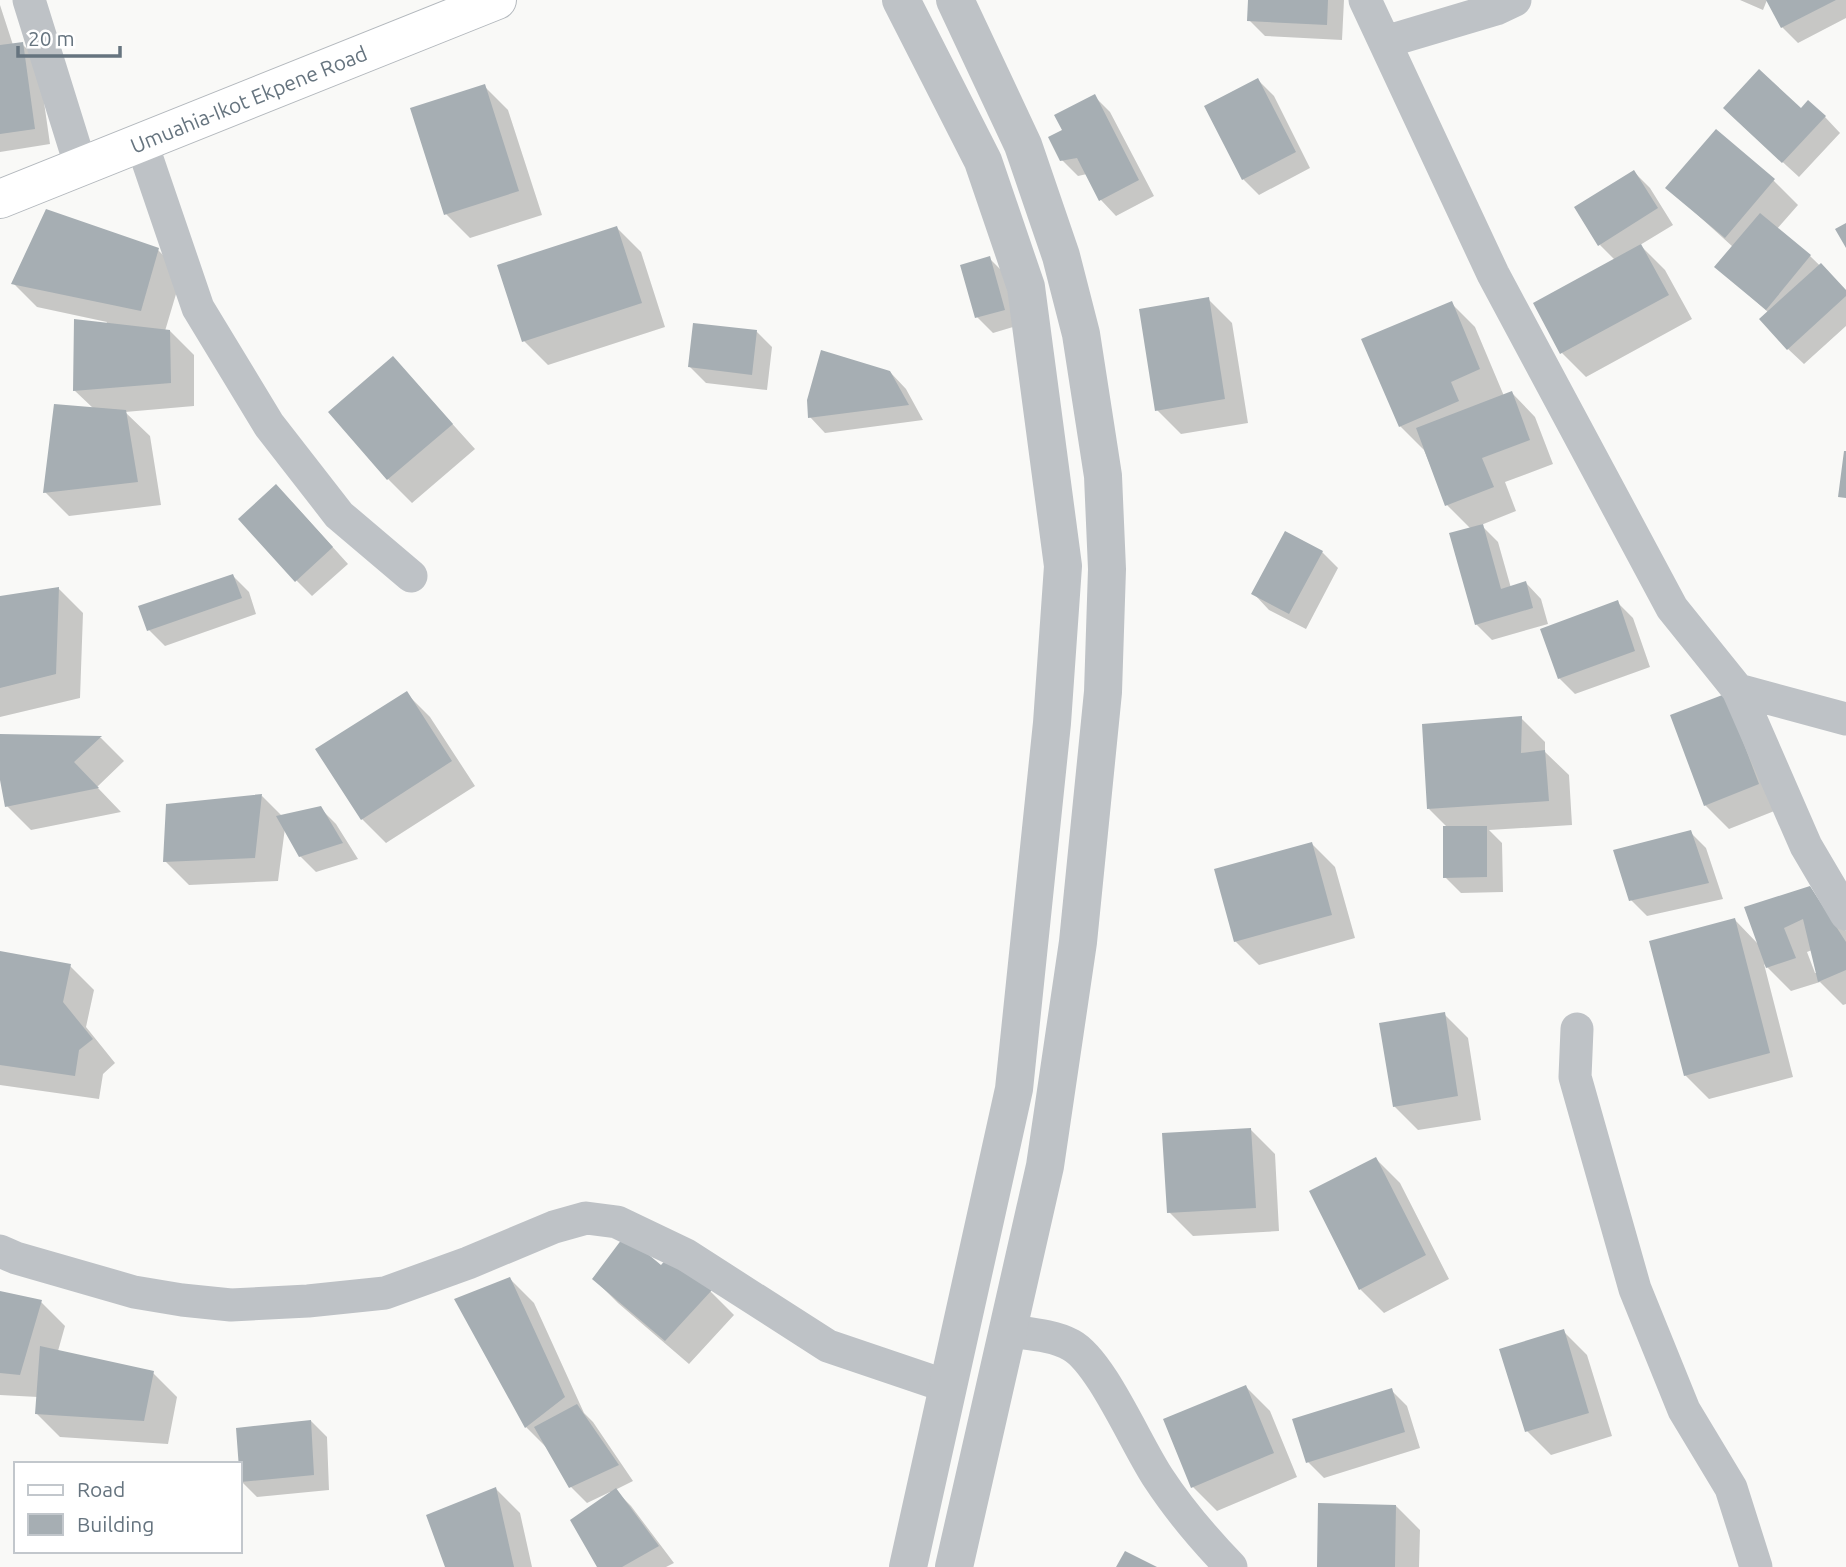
<svg xmlns="http://www.w3.org/2000/svg" width="1846" height="1567" font-family="Ubuntu,sans-serif">
  <rect width="100%" height="100%" fill="#f9f9f7"/>
  <path fill="#0003" fill-rule="evenodd" d="M1250 0H1344L1342 40 1265 36 1249 20Z
    M1740 0H1767L1763 10Z
    M1768 0H1846V18L1798 43 1782 27Z
    M0 5 13 45 22 44 38 60 50 144 0 152Z
    M1258 80 1274 96 1310 168 1259 195 1243 179Z
    M484 86 508 110 542 215 470 238 446 214Z
    M1094 96 1110 112 1154 196 1116 216 1101 200 1087 174 1078 176 1062 160 1064 131Z
    M1801 110 1825 117 1840 133 1799 177 1741 124Z
    M1717 131 1774 181 1798 205 1777 229 1810 256 1846 291V326L1804 364 1788 349 1769 313 1717 267 1733 247 1668 188Z
    M1634 172 1650 188 1673 225 1640 245 1665 270 1692 319 1586 377 1562 353 1615 260 1600 245Z
    M617 228 641 252 665 327 548 365 524 341Z
    M158 250 182 274 165 331H170L194 355V406L125 412 150 436 161 505 69 516 45 492 94 409 74 390 107 322 37 307 13 283Z
    M989 258 1005 274 1020 325 993 333 977 317Z
    M1208 299 1232 323 1248 423 1181 434 1157 410Z
    M1451 303 1475 327 1504 396 1512 393 1535 417 1553 464 1505 482 1516 511 1481 525 1498 542 1511 588 1526 583 1541 599 1548 624 1492 640 1476 624 1471 529 1447 505 1424 450 1400 426Z
    M756 331 772 347 767 390 706 383 690 367Z
    M393 358 475 449 412 503 388 479 331 412Z
    M890 372 906 389 923 420 825 433 810 417Z
    M292 502 348 564 312 596 296 580Z
    M1322 552 1338 568 1306 629 1269 610 1254 594Z
    M233 576 249 592 256 614 165 646 149 630Z
    M59 589 83 613 80 698 0 717V597Z
    M1618 603 1633 618 1650 667 1575 694 1559 678Z
    M406 693 430 717 475 786 386 843 362 819Z
    M1724 696 1782 808 1729 829 1705 805Z
    M1521 718 1545 742V752L1569 775 1572 825 1489 830 1502 843 1503 892 1461 893 1445 877 1448 828 1429 809Z
    M1 736 101 738 124 761 97 787 121 812 31 830 7 806Z
    M262 796 282 816 320 808 336 824 358 859 316 872 300 856 285 828 278 881 189 885 165 861Z
    M1690 832 1706 848 1723 899 1647 916 1631 900Z
    M1312 844 1335 867 1355 938 1259 965 1235 941Z
    M1746 908 1834 912 1846 931V1004L1843 1005 1820 982 1791 991 1764 964 1793 1077 1709 1099 1685 1075 1735 920 1759 945ZM1812 950 1817 973H1815L1807 952Z
    M0 953 70 966 94 990 86 1027 115 1063 103 1074 99 1099 0 1085Z
    M1444 1014 1468 1038 1481 1120 1418 1130 1394 1106Z
    M1251 1130 1275 1154 1279 1231 1193 1236 1169 1212Z
    M1376 1159 1400 1183 1449 1279 1384 1313 1360 1289Z
    M661 1267 710 1291 734 1315 689 1364 618 1303 594 1279Z
    M510 1279 534 1303 584 1413 593 1422 633 1481 615 1490 631 1506 674 1563 666 1567H599L611 1494 610 1492 587 1503 571 1487 550 1451 526 1427Z
    M0 1293 41 1302 65 1326 58 1351 153 1373 177 1397 168 1444 60 1437 36 1413 38 1397 0 1395Z
    M1563 1331 1587 1355 1612 1436 1551 1455 1527 1431Z
    M1246 1387 1270 1411 1297 1477 1217 1511 1193 1487Z
    M1391 1390 1407 1406 1420 1448 1324 1478 1308 1462Z
    M311 1421 327 1437 329 1490 257 1497 241 1481Z
    M496 1489 520 1513 532 1567H446Z
    M1396 1506 1420 1530 1419 1567H1319Z"/>
  <path fill="#a6aeb3" d="M1248 0H1328L1327 25 1247 21Z
    M1766 0H1836L1781 28Z
    M23 42 35 129 0 134V45Z
    M1759 69 1801 108 1808 100 1826 116 1782 163 1723 108Z
    M1258 78 1296 152 1242 180 1204 106Z
    M485 84 519 191 444 215 410 108Z
    M1095 94 1139 180 1099 201 1077 158 1060 161 1048 137 1062 130 1054 115Z
    M1716 129 1775 179 1725 238 1665 188Z
    M1634 170 1658 208 1598 246 1574 207Z
    M46 209 159 248 141 311 11 284Z
    M1760 213 1811 255 1766 310 1714 267Z
    M1846 223V248L1835 229Z
    M617 226 642 303 522 342 497 265Z
    M1641 244 1669 295 1560 354 1533 303Z
    M990 256 1005 310 975 318 960 265Z
    M1821 263 1846 290V296L1787 350 1759 319Z
    M1209 297 1225 399 1155 411 1139 309Z
    M1452 301 1480 369 1451 382 1459 401 1399 427 1361 339Z
    M74 319 170 330 171 383 73 391Z
    M693 323 757 330 752 375 688 367Z
    M821 350 890 371 909 405 808 418 807 400Z
    M393 356 453 424 387 480 328 412Z
    M1512 391 1530 440 1482 458 1494 487 1445 506 1416 428Z
    M54 404 126 410 138 482 43 493Z
    M1844 451H1846V498L1838 497Z
    M276 484 333 547 295 582 238 519Z
    M1483 524 1501 589 1526 581 1533 608 1475 625 1449 533Z
    M1285 531 1323 551 1289 614 1251 594Z
    M233 574 242 598 147 631 138 606Z
    M59 587 56 674 0 688V596Z
    M1618 600 1635 651 1558 679 1540 629Z
    M407 691 452 761 361 820 315 749Z
    M1725 694 1759 784 1704 806 1670 715Z
    M1522 716 1521 753 1545 750 1549 801 1427 809 1422 724Z
    M0 734 102 736 74 762 99 788 5 807 0 780Z
    M262 794 255 858 163 862 166 804Z
    M321 806 343 843 299 857 276 816Z
    M1443 826H1487V877L1443 878Z
    M1691 830 1709 883 1629 901 1613 850Z
    M1312 842 1332 915 1234 942 1214 869Z
    M1810 886 1846 942V970L1818 982 1803 919 1784 928 1796 958 1766 968 1744 907Z
    M1735 918 1770 1053 1684 1076 1649 941Z
    M0 951 71 964 63 1002 93 1039 79 1050 75 1076 0 1065Z
    M1445 1012 1458 1096 1393 1107 1379 1023Z
    M1251 1128 1256 1208 1167 1213 1162 1133Z
    M1376 1157 1426 1255 1359 1290 1309 1191Z
    M625 1235 661 1265 669 1256 712 1290 665 1341 592 1279Z
    M510 1277 565 1397 525 1428 454 1299Z
    M0 1291 42 1300 20 1375 0 1373Z
    M1564 1329 1589 1413 1525 1432 1499 1349Z
    M40 1346 154 1371 144 1421 35 1414Z
    M1246 1385 1274 1453 1191 1488 1163 1419Z
    M1392 1388 1405 1432 1306 1463 1292 1419Z
    M577 1404 619 1465 569 1488 534 1427Z
    M311 1420 314 1475 240 1482 236 1428Z
    M496 1487 514 1567H445L426 1515Z
    M616 1488 659 1546 622 1567H597L570 1520Z
    M1318 1503 1396 1505 1395 1567H1317Z
    M1125 1551 1157 1567H1116Z"/>
  <g fill="none" stroke-linecap="round" stroke-linejoin="round">
    <defs>
      <path id="secondary" d="M0 199 497 0"/>
    </defs>
    <use href="#secondary" stroke="#b3b8bd" stroke-width="40"/>
    <path stroke="#bec2c6" stroke-width="33" d="M29 0 81 167
      M1365 0 1493 274 1672 608 1738 690 1806 846 1846 914
      M1385 42 1496 9 1515 0
      M142 144 198 308 269 425 339 515 411 576
      M1738 690 1846 719
      M1577 1029 1575 1077 1635 1289 1684 1410 1731 1488 1756 1567
      M0 1251 16 1258 134 1292 182 1300 231 1305 308 1301 385 1293 468 1263 554 1227 586 1218 617 1222 686 1255 828 1346 949 1387
      M1008 1331C1028 1334 1053 1335 1071 1345 1102 1362 1137 1447 1159 1479 1180 1511 1205 1540 1231 1567"/>
    <path stroke="#bec2c6" stroke-width="38" d="M901 0 983 161 1026 287 1063 566 1052 723 1014 1089 908 1567
      M954 1567 1045 1166 1078 942 1103 692 1107 569 1103 476 1081 334 1061 256 1023 145 955 0"/>
    <use href="#secondary" stroke="#fff" stroke-width="38"/>
  </g>
  <g text-anchor="middle" stroke-width="7" stroke-linejoin="round" paint-order="stroke">
    <g font-size="21" fill="#66747f" stroke="#fff">
      <text transform="translate(249 100) rotate(-22)" y="7">Umuahia-Ikot Ekpene Road</text>
    </g>
  </g>
  <rect x="14" y="1462" width="228" height="91" fill="#ffffff" stroke="#c2c7cc" stroke-width="2"/>
  <rect x="28" y="1485" width="35" height="10" fill="#ffffff" stroke="#c2c7cc" stroke-width="2"/>
  <text x="77" y="1497" font-size="21" fill="#66747f">Road</text>
  <rect x="28" y="1514" width="35" height="21" fill="#a6aeb3" stroke="#c2c7cc" stroke-width="2"/>
  <text x="77" y="1532" font-size="21" fill="#66747f">Building</text>
  <path d="M18 46v10h102v-10" fill="none" stroke="#66747f" stroke-width="3.5"/>
  <text x="28" y="46" font-size="21" fill="#66747f" stroke="#ffffff" stroke-width="5" paint-order="stroke">20 m</text>
</svg>
